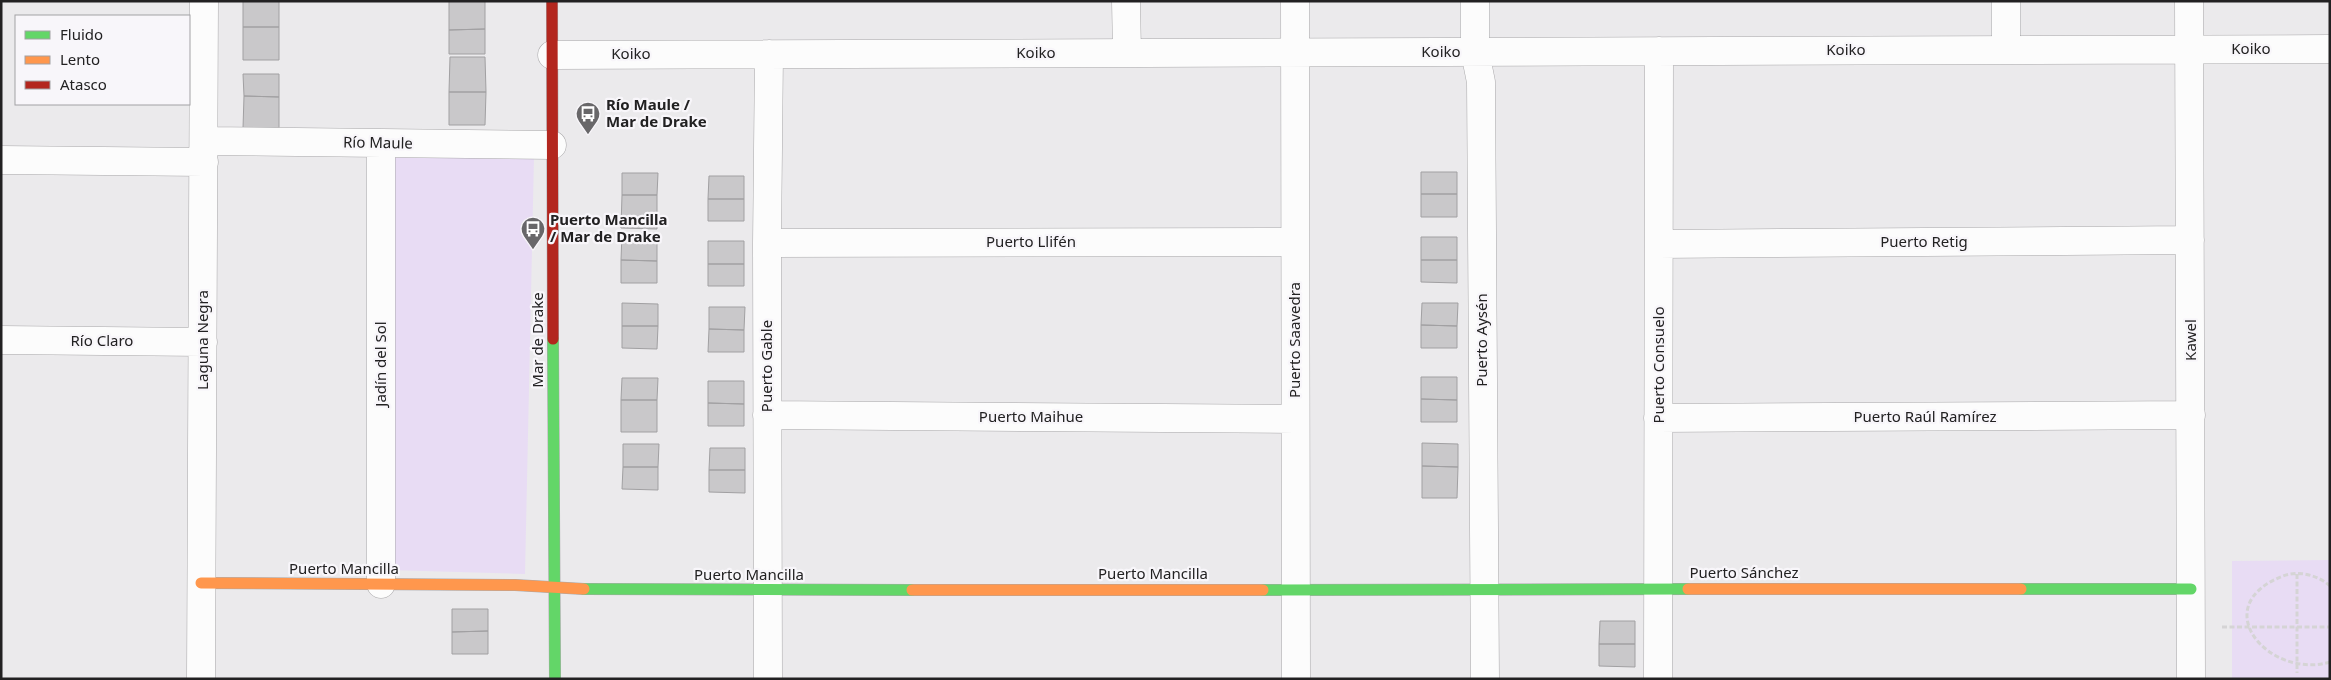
<svg xmlns="http://www.w3.org/2000/svg" width="2331" height="680" font-family="'Noto Sans',sans-serif">
  <rect width="100%" height="100%" fill="#ebeaec"/>
  <path fill="#e8dcf4" d="M390 156H534L525 574 388 570Z
    M2330 560V679H2232V561Z"/>
  <path fill="#c9c8ca" stroke="#a1a0a2" d="M243 1H279V27H243Z
    M449 1H485V29L449 30Z
    M243 27H279V60H243Z
    M485 29V54H449V30Z
    M450 57H485L486 92H449Z
    M243 74H279V97L244 96Z
    M449 92H486L485 125H449Z
    M244 96 279 97V128H243Z
    M1421 172H1457V194H1421Z
    M622 173H658L657 195H622Z
    M709 176H744V199H708Z
    M1421 194H1457V217H1421Z
    M622 195H657V229L621 228Z
    M708 199H744V221H708Z
    M622 233H657V261L621 260Z
    M1421 237H1457V260H1421Z
    M708 241H744V264H708Z
    M621 260 657 261V283H621Z
    M1421 260H1457V283L1421 282Z
    M708 264H744V286H708Z
    M622 303 658 304V326H622Z
    M1422 303H1458L1457 326 1421 325Z
    M709 307H745L744 330 709 329Z
    M1421 325 1457 326V348H1421Z
    M622 326H658L657 349 622 348Z
    M709 329 744 330V352H708Z
    M1421 377H1457V400L1421 399Z
    M622 378H658L657 400H621Z
    M708 381H744V404L708 403Z
    M1421 399 1457 400V422H1421Z
    M621 400H657V432H621Z
    M708 403 744 404V426H708Z
    M1422 443 1458 444V467L1422 466Z
    M623 444H659L658 467H623Z
    M710 448H745V470H709Z
    M1422 466 1458 467 1457 498H1422Z
    M623 467H658V490L622 489Z
    M709 470H745V493L709 492Z
    M452 609H488V631L452 632Z
    M1600 621H1635V644H1599Z
    M488 631V654H452V632Z
    M1599 644H1635V667L1599 666Z"/>
  <g fill="none" stroke-linecap="round" stroke-linejoin="round">
    <defs>
      <path id="street" d="M1126 1 1127 53
        M1295 1 1296 679
        M1475 1V52L1481 82 1485 679
        M2006 1V50
        M2189 1 2191 679
        M552 55 2330 49
        M204 141 552 145
        M1 160 204 162
        M767 243 1295 242
        M1659 244 2190 240
        M1 340 203 342
        M767 415 1295 419
        M1658 418 2191 415
        M381 584V143
        M201 679 204 1
        M768 679 767 243 769 54
        M1658 679 1659 51"/>
      <path id="fast" d="M553 339 555 679
        M584 589 912 590
        M2021 589H2191
        M1263 590 1688 589"/>
      <path id="slow" d="M201 583 515 585 584 589
        M1688 589H2021
        M912 590H1263"/>
      <path id="jam" d="M552 1 553 339"/>
    </defs>
    <use href="#street" stroke="#a8a7a9" stroke-width="29"/>
    <use href="#fast" stroke="#a8a7a9" stroke-width="12"/>
    <use href="#slow" stroke="#a8a7a9" stroke-width="12"/>
    <use href="#jam" stroke="#a8a7a9" stroke-width="12"/>
    <path stroke="#d5d4d5" stroke-width="3" stroke-dasharray="5 2.5" stroke-linecap="butt" d="M2297 574V673
      M2330 586C2318 575 2298 570 2283 576 2205 606 2269 680 2330 662
      M2222 627H2330"/>
    <use href="#street" stroke="#fcfcfc" stroke-width="28"/>
    <use href="#fast" stroke="#63d668" stroke-width="11"/>
    <use href="#slow" stroke="#ff974d" stroke-width="11"/>
    <use href="#jam" stroke="#b3261e" stroke-width="11"/>
  </g>
  <defs>
    <symbol id="bus-pin" viewBox="-11 -11 22 30"><path d="M0 17L-7.5 6A9.5 9.5 0 1 1 7.5 6Z" fill="#686769" stroke="#f8f6fa"/><path d="M-5-6H5V4H4V6H2V4H-2V6H-4V4H-5ZM-3.5-4V0h7V-4ZM-3.5 1.2v1.5H-2V1.2ZM2 1.2v1.5H3.5V1.2Z" fill="#fff"/></symbol>
  </defs>
  <g fill-rule="evenodd">
    <use href="#bus-pin" x="574" y="100" width="28" height="38"/>
    <use href="#bus-pin" x="519" y="215" width="28" height="38"/>
  </g>
  <g text-anchor="middle" stroke-width="4.5" stroke-linejoin="round" paint-order="stroke">
    <g font-size="15" fill="#222122" stroke="#f8f6fa">
      <text x="2251" y="54">Koiko</text>
      <text x="1846" y="55">Koiko</text>
      <text x="1441" y="57">Koiko</text>
      <text x="1036" y="58">Koiko</text>
      <text x="631" y="59">Koiko</text>
      <text transform="translate(378 143) rotate(1)" y="5">Río Maule</text>
      <text x="1031" y="247">Puerto Llifén</text>
      <text x="1924" y="247">Puerto Retig</text>
      <text transform="translate(203 340) rotate(-90)" y="5">Laguna Negra</text>
      <text transform="translate(538 340) rotate(-90)" y="5">Mar de Drake</text>
      <text transform="translate(1295 340) rotate(-90)" y="5">Puerto Saavedra</text>
      <text transform="translate(1482 340) rotate(-90)" y="5">Puerto Aysén</text>
      <text transform="translate(2191 340) rotate(-90)" y="5">Kawel</text>
      <text x="102" y="346">Río Claro</text>
      <text transform="translate(381 364) rotate(-90)" y="5">Jadín del Sol</text>
      <text transform="translate(1659 365) rotate(-90)" y="5">Puerto Consuelo</text>
      <text transform="translate(767 366) rotate(-90)" y="5">Puerto Gable</text>
      <text x="1031" y="422">Puerto Maihue</text>
      <text x="1925" y="422">Puerto Raúl Ramírez</text>
      <text x="344" y="574">Puerto Mancilla</text>
      <text x="1744" y="578">Puerto Sánchez</text>
      <text x="1153" y="579">Puerto Mancilla</text>
      <text x="749" y="580">Puerto Mancilla</text>
    </g>
    <g font-size="15" font-weight="bold" fill="#222122" stroke="#f8f6fa" text-anchor="start">
      <text x="606" y="110">Río Maule /<tspan x="606" dy="17">Mar de Drake</tspan></text>
      <text x="550" y="225">Puerto Mancilla<tspan x="550" dy="17">/ Mar de Drake</tspan></text>
    </g>
  </g>
  <rect width="2331" height="680" fill="none" stroke="#222122" stroke-width="5"/>
  <rect x="15" y="15" width="175" height="90" fill="#f8f6fa" stroke="#a2a1a4"/>
  <rect x="25" y="31" width="25" height="8" fill="#63d668" stroke="#a2a1a4"/>
  <text x="60" y="40" font-size="15" fill="#222122">Fluido</text>
  <rect x="25" y="56" width="25" height="8" fill="#ff974d" stroke="#a2a1a4"/>
  <text x="60" y="65" font-size="15" fill="#222122">Lento</text>
  <rect x="25" y="81" width="25" height="8" fill="#b3261e" stroke="#a2a1a4"/>
  <text x="60" y="90" font-size="15" fill="#222122">Atasco</text>
</svg>
